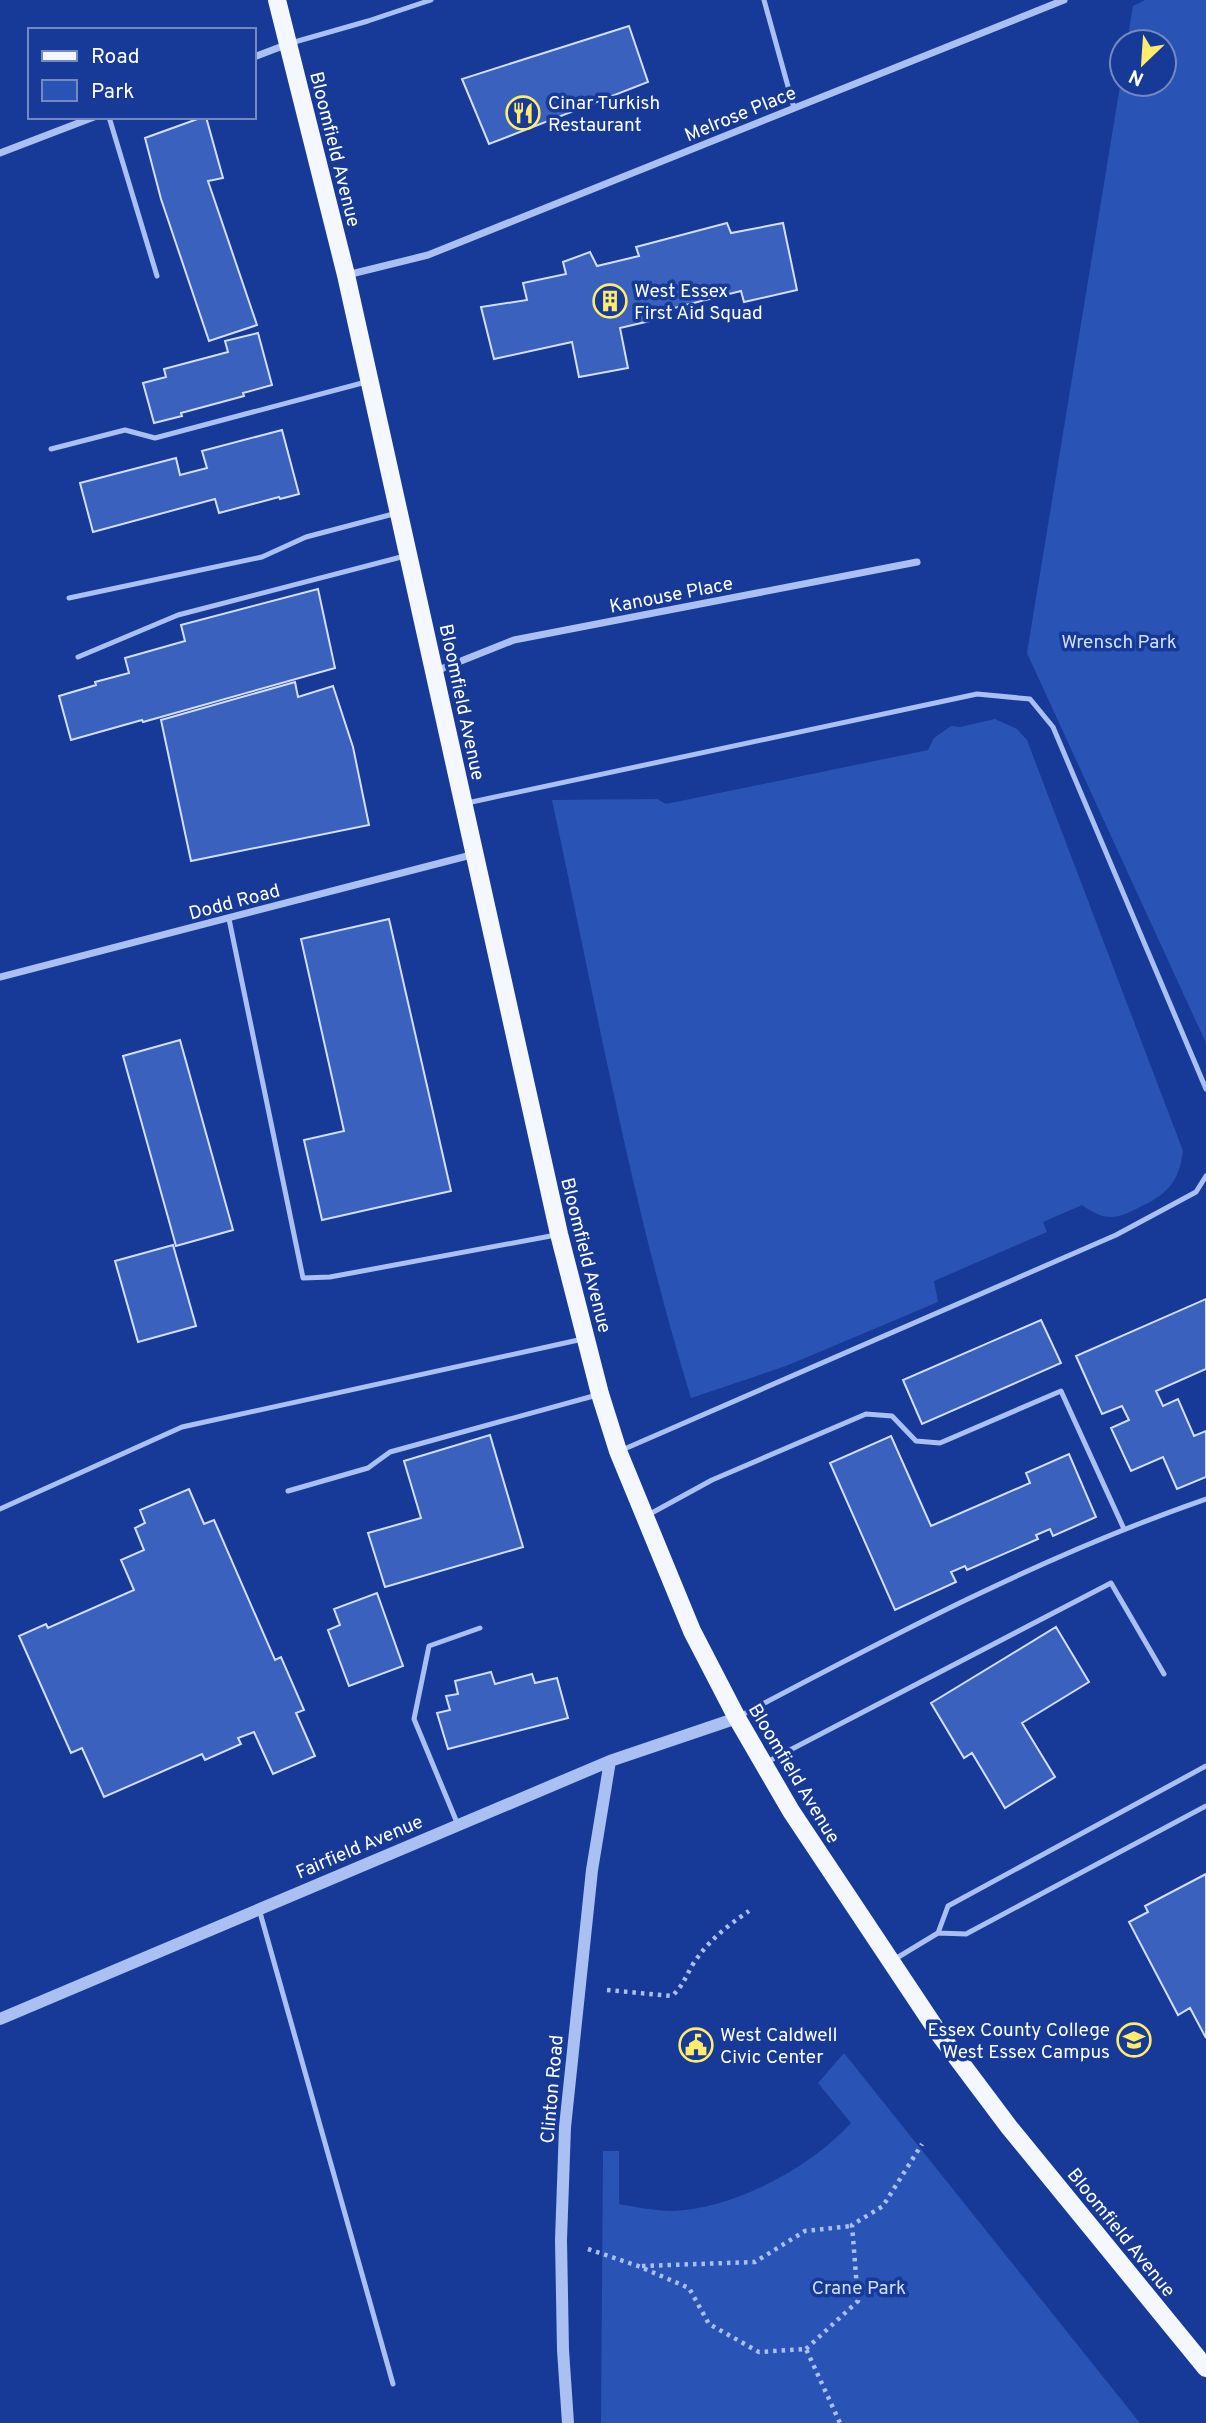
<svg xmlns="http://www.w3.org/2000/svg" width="1206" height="2423" font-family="Overpass,sans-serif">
  <rect width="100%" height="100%" fill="#173a98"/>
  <path fill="#2a53b6" d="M1145 0H1206V1043L1027 653 1122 74V84H1164V42H1127L1133 6Z
    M995 719 1017 729 1027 740 1183 1151C1179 1183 1166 1195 1138 1208 1114 1220 1105 1221 1082 1205L1043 1222 1047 1232 934 1281 938 1302 786 1366 691 1398C631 1202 595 1000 552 800L657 799 666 804 928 750 934 738 951 726 960 727Z
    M844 2053 1140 2423H601L603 2151H619V2204C636 2207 655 2211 672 2211 734 2209 810 2168 851 2123L818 2083Z"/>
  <path fill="#3b61be" stroke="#d2defc" stroke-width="2" d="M629 26 648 82 489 144 462 79Z
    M203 117H206L223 178 208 181 257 325 209 341 161 199 145 138Z
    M727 223 731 233 783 223 797 290 744 302 741 291 654 313 658 319 620 328 628 368 579 377 572 342 494 359 481 307 527 300 523 283 566 274 563 262 590 252 597 266 639 256 636 247Z
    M258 333 272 385 243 393 244 396 181 413 182 416 154 423 143 383 166 377 164 369 228 352 225 341Z
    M282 430 299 494 280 499 279 497 219 513 215 499 93 532 80 483 176 458 180 475 207 468 202 451Z
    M318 589 335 668 143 722 142 720 71 740 59 696 96 685 95 682 129 673 125 658 185 641 181 625Z
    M295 682 298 697 333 686 353 747 369 825 191 861 161 720Z
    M389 919 451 1191 322 1220 304 1140 344 1131 301 939Z
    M180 1040 233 1230 176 1246 123 1056Z
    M173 1245 196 1326 138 1342 115 1261Z
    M1206 1299V1369L1156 1391 1163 1406 1178 1399 1194 1436 1206 1431V1477L1177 1489 1163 1457 1131 1471 1111 1428 1129 1420 1122 1406 1102 1414 1076 1356Z
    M1041 1320 1061 1363 922 1424 903 1380Z
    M490 1435 523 1547 385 1587 368 1533 421 1518 404 1461Z
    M891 1436 931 1526 1030 1483 1026 1473 1069 1454 1096 1517 1053 1536 1050 1529 1036 1535 1038 1539 967 1570 965 1566 951 1572 956 1582 895 1610 830 1463Z
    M189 1489 204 1524 214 1520 275 1660 281 1657 304 1710 296 1713 315 1756 273 1774 254 1732 238 1738 241 1744 205 1760 202 1754 104 1797 82 1748 71 1753 19 1636 46 1624 48 1628 134 1590 121 1560 144 1550 135 1528 145 1523 140 1510Z
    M377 1593 403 1666 349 1686 328 1630 340 1625 334 1609Z
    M1056 1627 1089 1682 1022 1723 1055 1777 1005 1808 972 1753 964 1758 931 1703Z
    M491 1672 495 1684 532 1674 535 1683 557 1678 568 1718 448 1749 437 1713 450 1710 446 1696 458 1694 455 1681Z
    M1206 1874V2038L1190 2008 1178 2015 1129 1922 1148 1912 1145 1906Z"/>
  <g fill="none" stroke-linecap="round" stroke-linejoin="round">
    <path stroke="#aabff2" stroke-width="4.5" stroke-dasharray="3.5 5" stroke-linecap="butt" d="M607 1990 672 1996C683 1986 686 1976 693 1964 708 1941 727 1926 749 1911
      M588 2249 638 2266 689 2288 709 2324 759 2352 806 2349 840 2423
      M642 2266 755 2262 805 2231 852 2226
      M806 2349 858 2301 852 2225 883 2206 922 2144"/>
    <path stroke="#aabff2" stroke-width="5" d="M764 0 794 108
      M291 43 368 21 431 0
      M109 117 157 276
      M51 449 125 430 155 438 366 382
      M69 598 262 557 306 537 397 513
      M78 657 178 615 405 556
      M467 803 977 694 1030 699 1053 727 1206 1089
      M229 919 303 1278 330 1277 556 1235
      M622 1450 1116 1235 1196 1192 1206 1176
      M288 1491 368 1468 390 1452 597 1395
      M0 1509 182 1427 583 1339
      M648 1515 712 1480 866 1414 892 1416 916 1441 940 1443 1061 1391 1124 1529
      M740 1716C891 1636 1044 1555 1206 1499
      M767 1762 1111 1583 1164 1674
      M458 1825 414 1719 429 1646 480 1628
      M259 1909 393 2384
      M938 1933 948 1906 1206 1766
      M895 1959 938 1933 966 1934 1206 1806"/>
    <path stroke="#aabff2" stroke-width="7" d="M254 57 288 44
      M0 153 94 117
      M347 275 428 255 1064 0
      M436 671 514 640 917 562
      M0 977 475 854"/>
    <path stroke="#aabff2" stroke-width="12" d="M0 2019 610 1761 737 1718
      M568 2423 563 2350 561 2240 565 2127 592 1870 610 1761"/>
    <path stroke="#f5f7ff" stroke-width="18" d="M277 0 346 275 559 1234 600 1394 618 1451 692 1631 737 1718 791 1811 940 2035 1009 2127 1206 2368"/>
  </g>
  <defs>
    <symbol id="restaurant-ring" viewBox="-11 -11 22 22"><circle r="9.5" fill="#173a98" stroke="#ffec6b" stroke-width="1.5"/><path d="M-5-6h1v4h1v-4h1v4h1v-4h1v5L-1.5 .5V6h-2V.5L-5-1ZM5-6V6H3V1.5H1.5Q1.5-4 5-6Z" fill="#ffec6b"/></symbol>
    <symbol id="building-ring" viewBox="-11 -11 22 22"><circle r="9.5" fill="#173a98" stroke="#ffec6b" stroke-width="1.5"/><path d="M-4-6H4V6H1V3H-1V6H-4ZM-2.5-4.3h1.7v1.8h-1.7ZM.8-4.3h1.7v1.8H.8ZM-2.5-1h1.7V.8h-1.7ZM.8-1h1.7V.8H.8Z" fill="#ffec6b"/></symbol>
    <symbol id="university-ring" viewBox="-11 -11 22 22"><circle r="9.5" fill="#173a98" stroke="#ffec6b" stroke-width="1.5"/><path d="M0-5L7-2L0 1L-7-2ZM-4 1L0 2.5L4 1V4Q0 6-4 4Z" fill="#ffec6b"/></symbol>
    <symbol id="civic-ring" viewBox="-11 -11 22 22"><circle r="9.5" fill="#173a98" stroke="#ffec6b" stroke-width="1.5"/><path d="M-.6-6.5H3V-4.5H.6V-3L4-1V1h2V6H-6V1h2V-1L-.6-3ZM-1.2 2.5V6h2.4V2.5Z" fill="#ffec6b"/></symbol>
  </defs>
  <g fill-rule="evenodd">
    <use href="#restaurant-ring" x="504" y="94" width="38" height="38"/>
    <use href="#building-ring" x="591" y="282" width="38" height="38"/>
    <use href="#university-ring" x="1115" y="2021" width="38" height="38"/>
    <use href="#civic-ring" x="677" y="2026" width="38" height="38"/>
  </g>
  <g text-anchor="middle" stroke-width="7" stroke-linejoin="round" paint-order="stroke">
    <g font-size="19" fill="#fff" stroke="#173a98" text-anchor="start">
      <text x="548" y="109">Cinar Turkish<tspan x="548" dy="22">Restaurant</tspan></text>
      <text x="634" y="297">West Essex<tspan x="634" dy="22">First Aid Squad</tspan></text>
      <text x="1110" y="2036" text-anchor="end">Essex County College<tspan x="1110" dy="22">West Essex Campus</tspan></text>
      <text x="720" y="2041">West Caldwell<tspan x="720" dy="22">Civic Center</tspan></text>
    </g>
    <g font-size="19" fill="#fff" stroke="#173a98">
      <text transform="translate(740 113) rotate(-22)" y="7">Melrose Place</text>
      <text transform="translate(336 149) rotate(76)" y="7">Bloomfield Avenue</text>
      <text transform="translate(671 594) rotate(-11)" y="7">Kanouse Place</text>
      <text transform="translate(463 702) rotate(78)" y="7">Bloomfield Avenue</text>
      <text transform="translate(234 901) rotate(-15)" y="7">Dodd Road</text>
      <text transform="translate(587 1255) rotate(76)" y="7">Bloomfield Avenue</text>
      <text transform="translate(795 1773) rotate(59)" y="7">Bloomfield Avenue</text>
      <text transform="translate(359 1846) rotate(-23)" y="7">Fairfield Avenue</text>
      <text transform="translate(551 2089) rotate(-85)" y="7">Clinton Road</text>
      <text transform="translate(1122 2232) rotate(51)" y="7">Bloomfield Avenue</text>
    </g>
    <g font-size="19" fill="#d2defc" stroke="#173a98">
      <text x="1119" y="648">Wrensch Park</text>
      <text x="859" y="2294">Crane Park</text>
    </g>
  </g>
  <rect x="28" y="28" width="228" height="91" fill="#173a98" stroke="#7489c1" stroke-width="2"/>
  <rect x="42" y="51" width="35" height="10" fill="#f5f7ff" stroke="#7489c1" stroke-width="2"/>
  <text x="91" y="63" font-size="21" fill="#ffffff">Road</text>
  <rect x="42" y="80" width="35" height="21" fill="#2a53b6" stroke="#7489c1" stroke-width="2"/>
  <text x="91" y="98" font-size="21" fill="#ffffff">Park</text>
  <g transform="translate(1143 63) rotate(205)"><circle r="33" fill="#173a98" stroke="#7489c1" stroke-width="2"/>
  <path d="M0-5L12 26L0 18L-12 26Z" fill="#ffec6b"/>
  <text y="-10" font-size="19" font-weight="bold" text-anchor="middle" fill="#ffffff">N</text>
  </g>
</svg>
